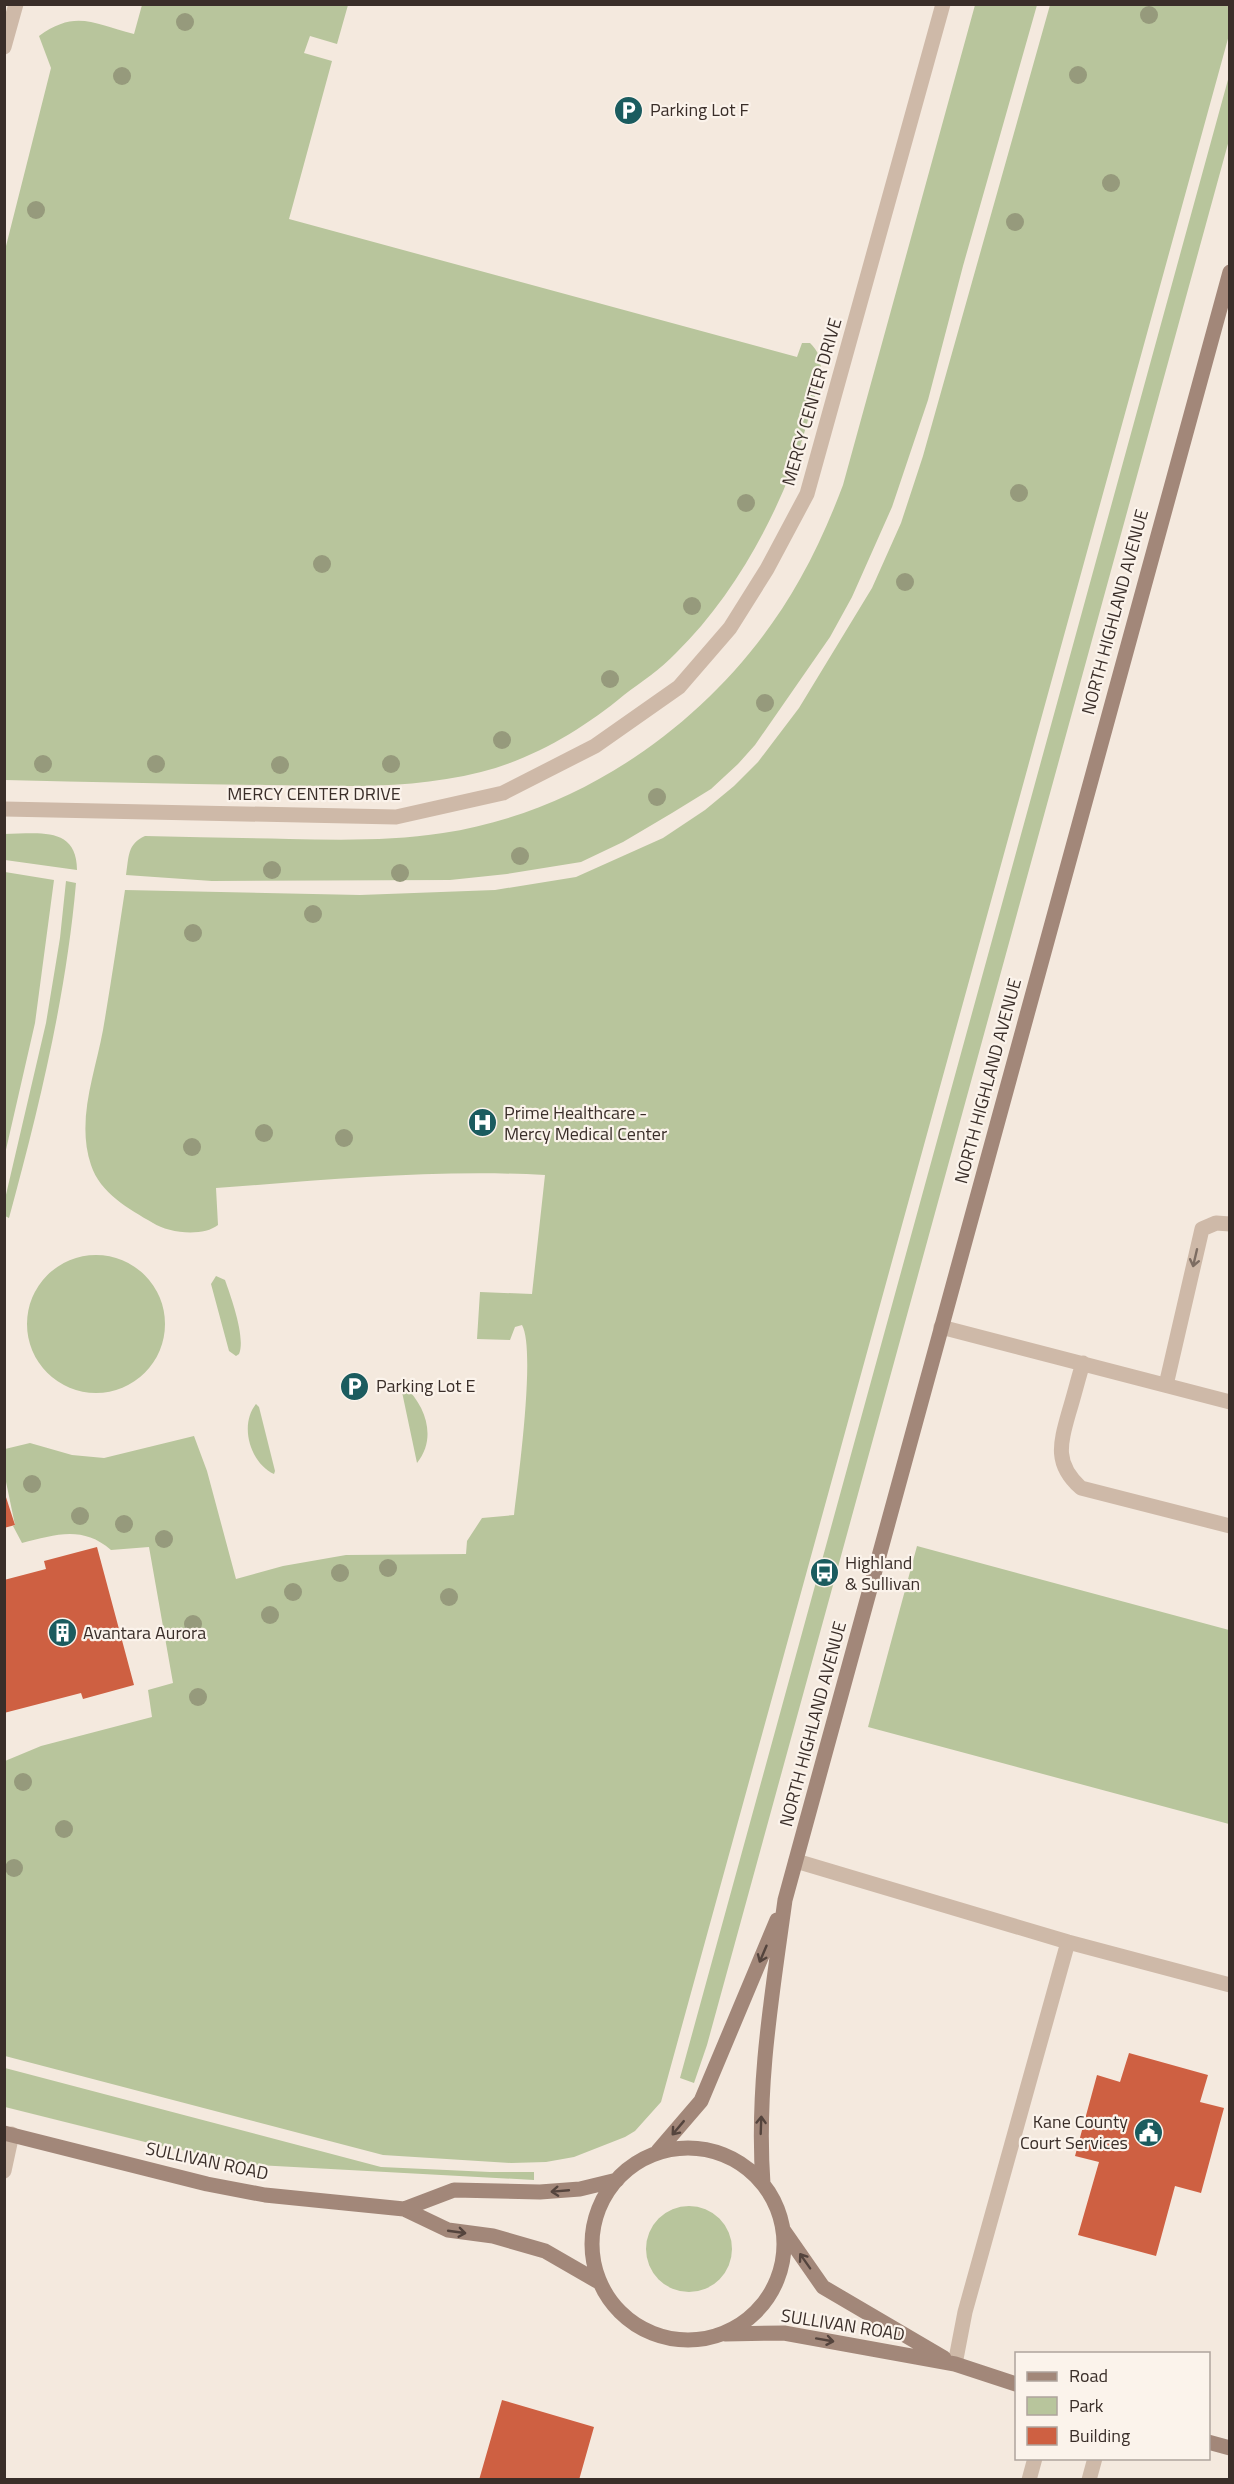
<svg xmlns="http://www.w3.org/2000/svg" width="1234" height="2484" font-family="'Titillium Web',sans-serif">
  <rect width="100%" height="100%" fill="#f4e9de"/>
  <path fill="#b8c59c" d="M142 5H348L337 44 310 36 304 53 332 61 289 219 797 357 802 343H810C821 354 822 364 820 379 810 410 803 442 791 472 765 538 726 604 676 653 661 669 641 682 624 695 583 729 533 759 481 772 410 790 338 786 266 785 179 784 92 782 5 780V250L51 68 39 36C76 9 94 24 134 34Z
    M975 5H1037L963 266 928 400 892 507 852 597 830 637 755 745 738 764 711 789 672 813 623 842 581 862 507 874 450 880 212 881 126 875C129 857 127 844 145 836 193 837 241 838 289 839 341 840 392 841 443 833 591 811 727 710 800 579 817 549 831 517 843 485Z
    M1050 5H1229V35L661 2102 635 2131 625 2137 574 2157 546 2162 511 2163 383 2155 5 2056V1761L41 1746 152 1717 148 1690 173 1683 149 1547 111 1550C82 1525 55 1535 22 1543L13 1526 15 1525 5 1477V1449L30 1443 72 1455 104 1458 194 1436 207 1471 236 1579 283 1566 346 1555 466 1554 467 1541 482 1518 514 1515C518 1480 536 1350 522 1325L515 1327 510 1340 477 1339 480 1292 532 1294 545 1175C436 1169 325 1180 216 1188L218 1225C203 1237 168 1233 153 1223 129 1209 100 1193 91 1165 76 1120 95 1074 103 1030 111 983 118 936 125 890L360 895 495 890 576 877 663 838 705 810 734 786 758 762 799 708 872 588 901 523 923 456Z
    M1229 76V140L707 2045 694 2083 680 2078Z
    M4 834C37 834 77 825 77 870L5 860Z
    M5 872 54 880 35 1023 5 1154Z
    M66 881 76 883C66 997 39 1108 9 1218L5 1216V1199L46 1023 60 938Z
    M27 1324a69 69 0 1 1 138 0a69 69 0 1 1-138 0Z
    M216 1276 225 1280C231 1297 246 1338 239 1354L236 1356 229 1351 211 1284Z
    M405 1386C426 1407 437 1438 417 1463L402 1392 403 1387Z
    M256 1404 259 1407 275 1471 274 1474C250 1463 239 1425 256 1404Z
    M917 1546 1229 1630V1824L868 1727Z
    M5 2068 381 2167 490 2172H534V2180L257 2165 161 2146 5 2107Z
    M646 2249a43 43 0 1 1 86 0a43 43 0 1 1-86 0Z"/>
  <path fill="#ce6042" d="M4 1491 15 1525 4 1528Z
    M97 1547 134 1685 83 1699 81 1693 4 1713V1580L46 1569 44 1561Z
    M1129 2053 1208 2075 1200 2102 1224 2108 1201 2193 1175 2186 1156 2256 1078 2235 1099 2162 1075 2156 1097 2075 1120 2082Z
    M502 2400 594 2427 579 2480H479Z"/>
  <g fill="none" stroke-linecap="round" stroke-linejoin="round">
    <path stroke="#ceb9a8" stroke-width="15" d="M4 47 16 4
      M941 1327 1230 1402
      M1083 1363C1078 1379 1074 1396 1069 1412 1060 1444 1054 1464 1081 1488L1230 1526
      M1166 1385 1202 1229 1216 1223 1230 1224
      M796 1861 1068 1942 1230 1985
      M955 2364 965 2312 1068 1942
      M1029 2480 1035 2458
      M1089 2480 1095 2458"/>
    <path stroke="#ceb9a8" stroke-width="15" d="M4 809 396 817 503 793 595 746 679 687 730 628 767 569 807 494 943 4
      M4 2171 12 2134"/>
    <path stroke="#a28779" stroke-width="15" d="M4 2133 207 2184 265 2195 404 2209 448 2230 493 2236 545 2251 597 2281
      M592 2244a96 96 0 1 1 192 0a96 96 0 1 1-192 0Z
      M658 2151 701 2101 777 1920
      M763 2184C756 2088 772 1995 785 1900L1230 272
      M404 2209 454 2190 540 2192 580 2189 617 2180
      M784 2231 823 2287 944 2358
      M725 2334 784 2333 955 2364 1016 2384
      M1208 2442 1230 2448"/>
  </g>
  <g fill="#969a7c">
    <circle cx="1149" cy="15" r="9"/>
    <circle cx="185" cy="22" r="9"/>
    <circle cx="1078" cy="75" r="9"/>
    <circle cx="122" cy="76" r="9"/>
    <circle cx="1111" cy="183" r="9"/>
    <circle cx="36" cy="210" r="9"/>
    <circle cx="1015" cy="222" r="9"/>
    <circle cx="1019" cy="493" r="9"/>
    <circle cx="746" cy="503" r="9"/>
    <circle cx="322" cy="564" r="9"/>
    <circle cx="905" cy="582" r="9"/>
    <circle cx="692" cy="606" r="9"/>
    <circle cx="610" cy="679" r="9"/>
    <circle cx="765" cy="703" r="9"/>
    <circle cx="502" cy="740" r="9"/>
    <circle cx="43" cy="764" r="9"/>
    <circle cx="156" cy="764" r="9"/>
    <circle cx="391" cy="764" r="9"/>
    <circle cx="280" cy="765" r="9"/>
    <circle cx="657" cy="797" r="9"/>
    <circle cx="520" cy="856" r="9"/>
    <circle cx="272" cy="870" r="9"/>
    <circle cx="400" cy="873" r="9"/>
    <circle cx="313" cy="914" r="9"/>
    <circle cx="193" cy="933" r="9"/>
    <circle cx="264" cy="1133" r="9"/>
    <circle cx="344" cy="1138" r="9"/>
    <circle cx="192" cy="1147" r="9"/>
    <circle cx="32" cy="1484" r="9"/>
    <circle cx="80" cy="1516" r="9"/>
    <circle cx="124" cy="1524" r="9"/>
    <circle cx="164" cy="1539" r="9"/>
    <circle cx="388" cy="1568" r="9"/>
    <circle cx="340" cy="1573" r="9"/>
    <circle cx="293" cy="1592" r="9"/>
    <circle cx="449" cy="1597" r="9"/>
    <circle cx="270" cy="1615" r="9"/>
    <circle cx="193" cy="1624" r="9"/>
    <circle cx="198" cy="1697" r="9"/>
    <circle cx="23" cy="1782" r="9"/>
    <circle cx="64" cy="1829" r="9"/>
    <circle cx="14" cy="1868" r="9"/>
  </g>
  <defs><path id="oneway-shaft" d="M-6 0H5M1.5-3L5.5 0L1.5 3" fill="none" stroke-width="1.6" stroke-linecap="round" stroke-linejoin="round" transform="scale(1.5)"/></defs>
  <use stroke="#7d6d62" href="#oneway-shaft" transform="translate(1195 1258) rotate(103)"/>
  <g stroke="#54443d">
    <use href="#oneway-shaft" transform="translate(763 1954) rotate(113)"/>
    <use href="#oneway-shaft" transform="translate(761 2125) rotate(-88)"/>
    <use href="#oneway-shaft" transform="translate(678 2128) rotate(130)"/>
    <use href="#oneway-shaft" transform="translate(560 2191) rotate(175)"/>
    <use href="#oneway-shaft" transform="translate(457 2232) rotate(8)"/>
    <use href="#oneway-shaft" transform="translate(805 2261) rotate(-125)"/>
    <use href="#oneway-shaft" transform="translate(825 2340) rotate(10)"/>
  </g>
  <defs>
    <symbol id="parking-disc" viewBox="-11 -11 22 22"><circle r="9.5" fill="#1b5c5f" stroke="#fbf3eb"/><path d="M-3.5-5.5H1a3.5 3.5 0 0 1 0 7H-1V5.5H-3.5ZM-1-3.4V-.6H.8a1.4 1.4 0 0 0 0-2.8Z" fill="#fff"/></symbol>
    <symbol id="hospital-disc" viewBox="-11 -11 22 22"><circle r="9.5" fill="#1b5c5f" stroke="#fbf3eb"/><path d="M-5-5h3v3.5h4V-5h3V5h-3V1.5h-4V5h-3Z" fill="#fff"/></symbol>
    <symbol id="bus-disc" viewBox="-11 -11 22 22"><circle r="9.5" fill="#1b5c5f" stroke="#fbf3eb"/><path d="M-5-6H5V4H4V6H2V4H-2V6H-4V4H-5ZM-3.5-4V0h7V-4ZM-3.5 1.2v1.5H-2V1.2ZM2 1.2v1.5H3.5V1.2Z" fill="#fff"/></symbol>
    <symbol id="building-disc" viewBox="-11 -11 22 22"><circle r="9.5" fill="#1b5c5f" stroke="#fbf3eb"/><path d="M-4-6H4V6H1V3H-1V6H-4ZM-2.5-4.3h1.7v1.8h-1.7ZM.8-4.3h1.7v1.8H.8ZM-2.5-1h1.7V.8h-1.7ZM.8-1h1.7V.8H.8Z" fill="#fff"/></symbol>
    <symbol id="civic-disc" viewBox="-11 -11 22 22"><circle r="9.5" fill="#1b5c5f" stroke="#fbf3eb"/><path d="M-.6-6.5H3V-4.5H.6V-3L4-1V1h2V6H-6V1h2V-1L-.6-3ZM-1.2 2.5V6h2.4V2.5Z" fill="#fff"/></symbol>
  </defs>
  <g fill-rule="evenodd">
    <use href="#parking-disc" x="612" y="94" width="33" height="33"/>
    <use href="#hospital-disc" x="466" y="1106" width="33" height="33"/>
    <use href="#parking-disc" x="338" y="1370" width="33" height="33"/>
    <use href="#bus-disc" x="808" y="1556" width="33" height="33"/>
    <use href="#building-disc" x="46" y="1616" width="33" height="33"/>
    <use href="#civic-disc" x="1132" y="2116" width="33" height="33"/>
  </g>
  <g text-anchor="middle" stroke-width="4.5" stroke-linejoin="round" paint-order="stroke">
    <g font-size="18" fill="#3a2e29" stroke="#fbf3eb" text-anchor="start">
      <text x="650" y="116">Parking Lot F</text>
      <text x="504" y="1119">Prime Healthcare -<tspan x="504" dy="21">Mercy Medical Center</tspan></text>
      <text x="376" y="1392">Parking Lot E</text>
      <text x="845" y="1569">Highland<tspan x="845" dy="21">&amp; Sullivan</tspan></text>
      <text x="83" y="1639">Avantara Aurora</text>
      <text x="1128" y="2128" text-anchor="end">Kane County<tspan x="1128" dy="21">Court Services</tspan></text>
    </g>
    <g font-size="18" fill="#3a2e29" stroke="#fbf3eb">
      <text transform="translate(812 402) rotate(-74)" y="6">MERCY CENTER DRIVE</text>
      <text transform="translate(1115 612) rotate(-75)" y="6">NORTH HIGHLAND AVENUE</text>
      <text x="314" y="800">MERCY CENTER DRIVE</text>
      <text transform="translate(988 1081) rotate(-75)" y="6">NORTH HIGHLAND AVENUE</text>
      <text transform="translate(813 1724) rotate(-75)" y="6">NORTH HIGHLAND AVENUE</text>
      <text transform="translate(207 2161) rotate(12)" y="6">SULLIVAN ROAD</text>
      <text transform="translate(843 2325) rotate(9)" y="6">SULLIVAN ROAD</text>
    </g>
  </g>
  <rect width="1234" height="2484" fill="none" stroke="#3a2e29" stroke-width="12"/>
  <rect x="1015" y="2352" width="195" height="108" fill="#fbf3eb" stroke="#aea49d" stroke-width="1.5"/>
  <rect x="1027" y="2372" width="30" height="9" fill="#a28779" stroke="#aea49d" stroke-width="1.5"/>
  <text x="1069" y="2382" font-size="18" fill="#3a2e29">Road</text>
  <rect x="1027" y="2397" width="30" height="18" fill="#b8c59c" stroke="#aea49d" stroke-width="1.5"/>
  <text x="1069" y="2412" font-size="18" fill="#3a2e29">Park</text>
  <rect x="1027" y="2427" width="30" height="18" fill="#ce6042" stroke="#aea49d" stroke-width="1.5"/>
  <text x="1069" y="2442" font-size="18" fill="#3a2e29">Building</text>
</svg>
